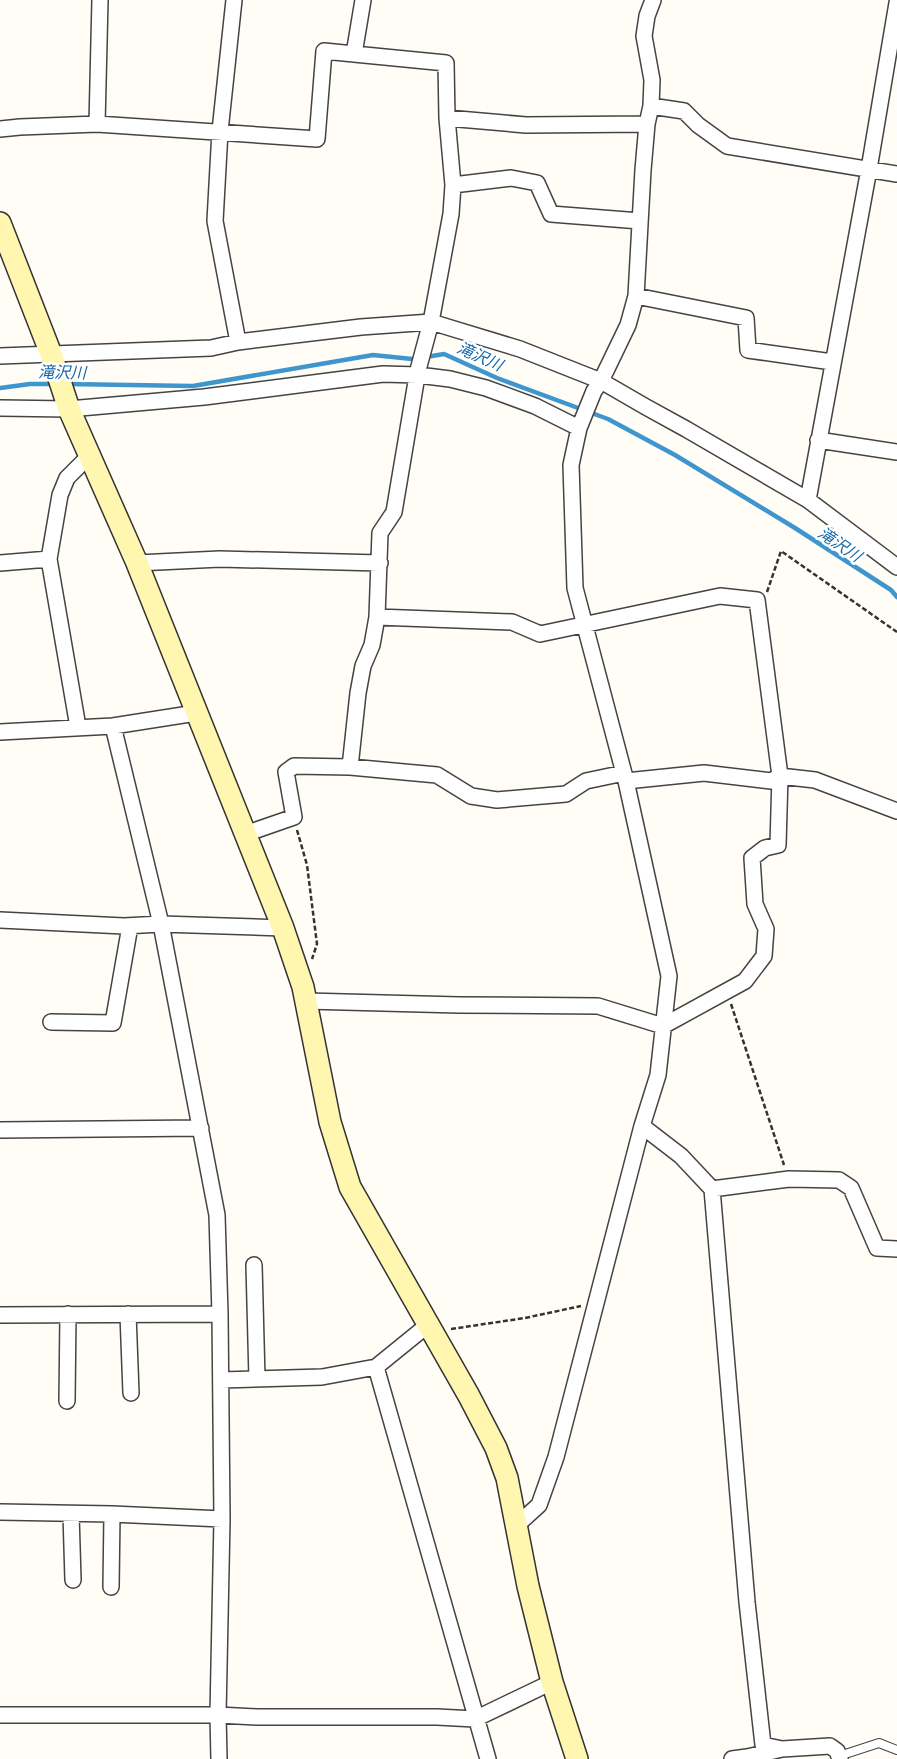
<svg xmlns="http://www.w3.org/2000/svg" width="897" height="1759" font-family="Bitter,'Noto Sans JP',serif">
  <rect width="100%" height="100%" fill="#fffdf5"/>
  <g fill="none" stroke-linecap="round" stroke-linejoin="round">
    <path stroke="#3f96cf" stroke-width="4.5" d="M426 357 444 354 497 378 608 419 675 455 795 528 891 590 897 597
      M66 384 193 386 373 355 412 359 418 358
      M0 388 30 384H53"/>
    <defs>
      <path id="lane" d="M839 1756 879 1743 897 1750"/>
      <path id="street" d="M234 0 220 131 215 221 238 342
        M651 106 684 111 698 125 727 146 897 174
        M447 118 526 125 647 124
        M97 124 100 0
        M0 129 20 127 97 124 317 139 324 51 354 54
        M453 185 511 178 537 183 551 214 640 221
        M636 296 746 318 748 350 832 362
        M0 356 211 348 238 342 361 327 431 322 520 349 601 381 646 407 686 429 808 500 897 567
        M0 408 69 409 204 397 383 374 418 375 450 379 486 388 535 406 579 428
        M818 440 897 452
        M808 500 869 169 897 3
        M0 563 49 559
        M137 563 220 559 380 563
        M113 726 161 924 217 1215 220 1314 222 1519 218 1715 219 1759
        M78 727 49 559 60 495 67 478 89 456
        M0 732 113 726 196 713
        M350 767 358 693 363 666 372 645 377 617 380 533 394 512 418 370 431 322 451 214 453 185 447 118 446 63 354 54 363 0
        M626 781 704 773 771 781 780 776 815 780 897 811
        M245 834 294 817 286 772 294 766 350 767 437 775 471 796 497 800 566 794 586 781 624 773
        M0 920 124 926 161 924 283 928
        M306 1001 459 1005 598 1006 663 1026 745 981 764 956 766 929 755 904 752 858 765 848 778 845 780 776 757 600 720 596 540 634 512 622 377 617
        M51 1022 113 1023 130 926
        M642 1126 681 1156 712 1189 747 1602 763 1745 782 1749
        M0 1130 201 1128
        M712 1189 789 1179 839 1180 851 1188 877 1248 897 1249
        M254 1265 257 1379
        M128 1314 131 1393
        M0 1315 220 1314
        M376 1367 488 1759
        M221 1380 322 1377 376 1367 429 1324
        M67 1401 68 1314
        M0 1512 112 1514 222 1519
        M71 1514 73 1580
        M517 1525 539 1505 556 1457 642 1126 658 1075 669 976 626 781 575 588 571 465 579 428 594 391 601 381 628 325 636 296 643 170 647 124 651 106 652 80 644 36 647 16 653 0
        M111 1587 112 1514
        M0 1715H218L257 1717H437L475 1719 552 1682
        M732 1759 747 1757 782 1749 830 1746 837 1751 840 1759"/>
      <path id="secondary" d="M0 223 51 354 69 409 137 563 283 928 303 987 330 1122 350 1187 469 1396 496 1448 507 1478 528 1586 552 1682 577 1759"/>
    </defs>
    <use href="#lane" stroke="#444" stroke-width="10"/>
    <use href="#street" stroke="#444" stroke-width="18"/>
    <use href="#secondary" stroke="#333" stroke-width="24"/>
    <path stroke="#333" stroke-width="2.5" stroke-dasharray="5 2.5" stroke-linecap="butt" d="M767 592 781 551 897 632
      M297 830 307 865 317 944 312 959
      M731 1004 784 1165
      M451 1329 525 1318 581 1306"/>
    <use href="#lane" stroke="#fff" stroke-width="8"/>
    <use href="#street" stroke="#fff" stroke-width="15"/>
    <use href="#secondary" stroke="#fff6b0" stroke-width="21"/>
  </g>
  <g text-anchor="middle" stroke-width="5" stroke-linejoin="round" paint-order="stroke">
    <g font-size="16" font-style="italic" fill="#1768a6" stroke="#fff">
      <text transform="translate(480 356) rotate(24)" y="6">滝沢川</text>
      <text transform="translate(62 372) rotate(1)" y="6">滝沢川</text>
      <text transform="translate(840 544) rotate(34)" y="6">滝沢川</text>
    </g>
  </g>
</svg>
